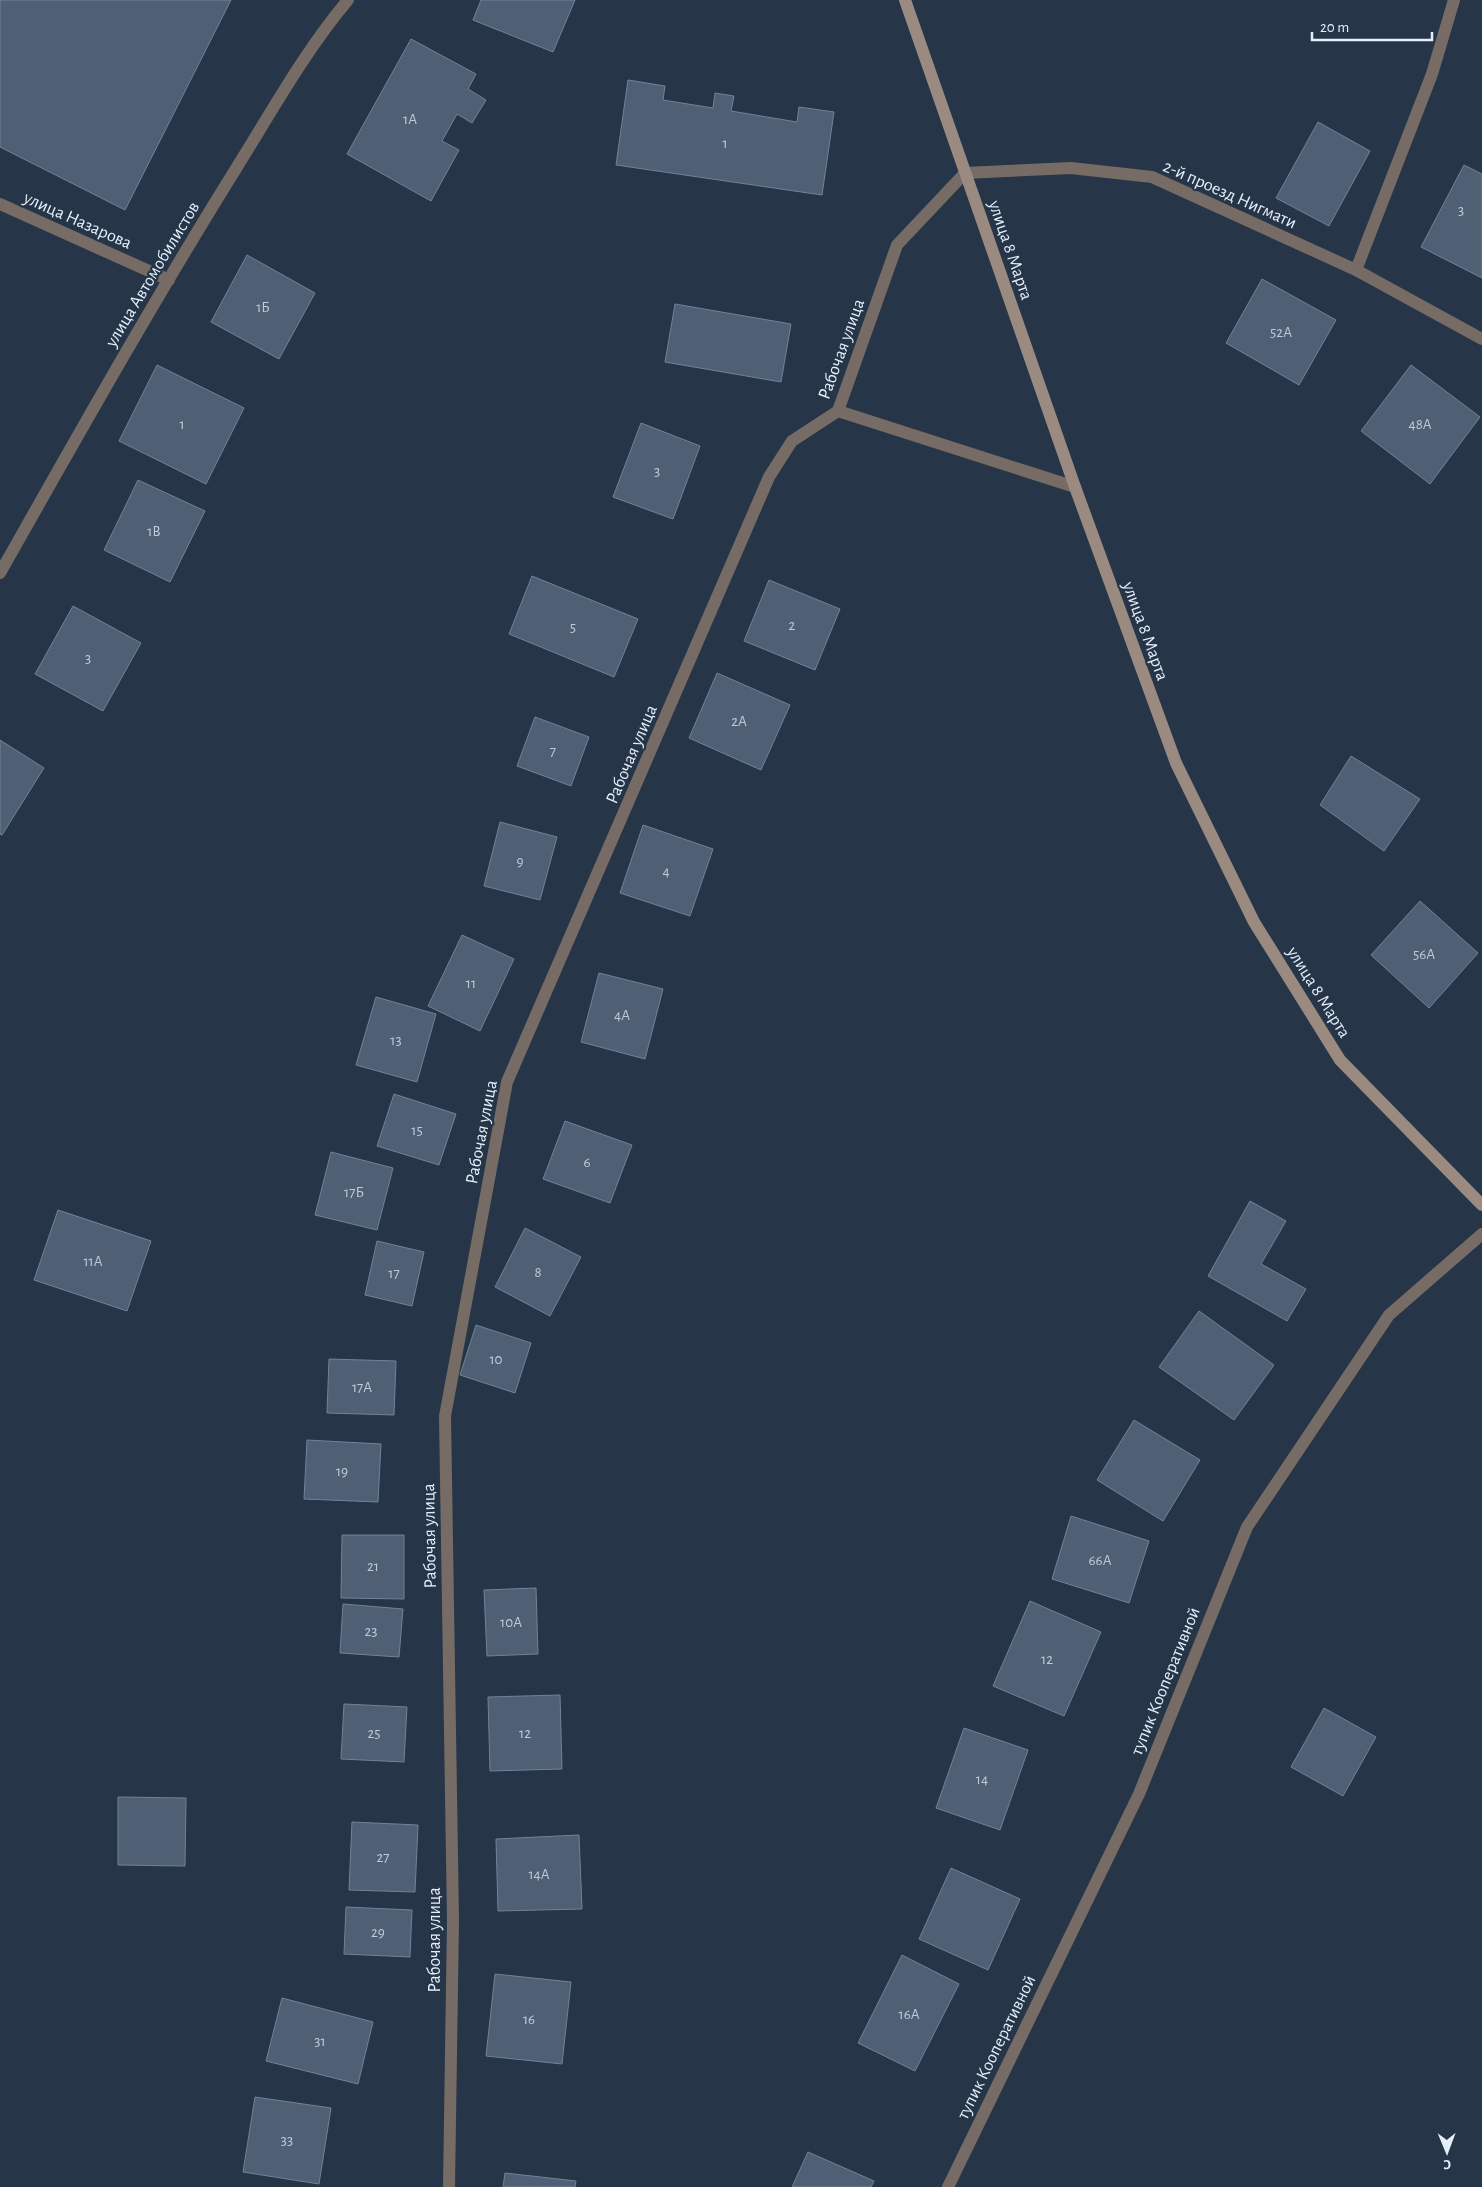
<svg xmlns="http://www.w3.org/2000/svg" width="1482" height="2187" font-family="'Alegreya Sans',sans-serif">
  <rect width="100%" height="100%" fill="#263648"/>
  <path fill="#4f6074" stroke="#718398" d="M0 0H231L125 210 0 147Z
    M481 0H575L553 52 473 20Z
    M411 39 476 74 468 89 486 100 472 123 457 114 442 141 459 150 431 201 347 154Z
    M628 80 665 86 663 100 713 108 715 93 734 96 731 111 797 122 799 107 834 112 822 195 616 165Z
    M1318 122 1370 151 1329 226 1276 198Z
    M1464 165 1482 174V278L1421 247Z
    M247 255 315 293 279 359 211 322Z
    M1262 279 1336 320 1299 385 1226 343Z
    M675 304 791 324 781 382 665 362Z
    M157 365 244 408 206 484 119 441Z
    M1411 365 1480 417 1430 484 1361 431Z
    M641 423 700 446 673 519 613 497Z
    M138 480 205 511 170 582 104 550Z
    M532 576 638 619 614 677 509 634Z
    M769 580 840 609 815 670 744 641Z
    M73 606 141 643 103 711 35 674Z
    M717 673 790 705 761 770 689 738Z
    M535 717 589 737 571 786 517 766Z
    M0 740 44 768 2 835 0 834Z
    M1351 756 1420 799 1384 851 1320 805Z
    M500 822 557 837 540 900 484 886Z
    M643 825 713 849 690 916 620 893Z
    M1420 901 1478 953 1429 1008 1371 955Z
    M462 935 514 959 480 1031 428 1006Z
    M599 973 663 989 645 1059 581 1042Z
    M376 997 436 1014 417 1082 356 1065Z
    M394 1094 456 1114 439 1165 377 1146Z
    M565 1121 632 1145 610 1203 543 1179Z
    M331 1152 393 1168 377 1230 315 1215Z
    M1250 1201 1286 1221 1261 1264 1306 1289 1287 1321 1208 1276Z
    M58 1210 151 1241 127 1311 34 1280Z
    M525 1228 581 1257 550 1316 495 1287Z
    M377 1241 424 1252 412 1306 365 1295Z
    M1199 1311 1274 1365 1234 1420 1159 1367Z
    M476 1325 531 1343 515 1393 460 1375Z
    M329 1359 396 1361 394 1415 327 1413Z
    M1134 1420 1200 1460 1163 1521 1097 1480Z
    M307 1440 381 1444 378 1502 304 1499Z
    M1071 1516 1149 1541 1129 1603 1052 1579Z
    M342 1535H404V1599L341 1598Z
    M536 1588 538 1654 487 1656 484 1590Z
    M1030 1601 1101 1632 1064 1716 993 1686Z
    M343 1604 403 1609 399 1657 340 1653Z
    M560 1695 562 1769 490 1771 488 1697Z
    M344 1704 407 1707 404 1762 341 1759Z
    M1324 1708 1376 1737 1343 1796 1291 1767Z
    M964 1728 1028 1750 1000 1830 936 1808Z
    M118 1797 186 1798 185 1866 118 1865Z
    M352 1822 418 1825 415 1892 349 1890Z
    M579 1835 582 1909 498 1911 496 1839Z
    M951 1868 1020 1899 988 1970 919 1939Z
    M346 1907 412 1910 410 1957 344 1954Z
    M902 1955 959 1984 915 2071 858 2043Z
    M495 1974 571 1982 562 2064 486 2056Z
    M282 1998 373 2022 358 2084 266 2061Z
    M255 2097 331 2108 319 2184 243 2172Z
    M808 2152 874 2181 871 2187H792Z
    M505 2173 576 2181 575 2187H503Z"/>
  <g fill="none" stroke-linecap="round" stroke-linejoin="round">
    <path stroke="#776c65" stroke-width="12" d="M838 411 1075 487"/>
    <path stroke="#776c65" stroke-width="12" d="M0 204 169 280
      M1356 270 1432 74 1454 0
      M0 573C77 437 154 300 237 167 272 111 305 51 348 0
      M449 2187 453 1920 445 1416 507 1082 769 477 792 441 838 411 897 245 965 173 1071 168 1152 177 1356 270 1482 339
      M948 2187 1139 1794 1247 1527 1389 1315 1482 1234"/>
    <path stroke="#9b8a80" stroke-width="12" d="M905 0 1075 487 1176 763 1254 922 1340 1060 1482 1205"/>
  </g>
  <g text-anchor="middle" stroke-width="4.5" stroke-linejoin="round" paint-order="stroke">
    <g font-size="15" fill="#c0cbd9">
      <text x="410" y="124">1А</text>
      <text x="725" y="148">1</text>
      <text x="1461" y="215">3</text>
      <text x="263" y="312">1Б</text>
      <text x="1281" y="337">52А</text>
      <text x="182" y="429">1</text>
      <text x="1420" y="429">48А</text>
      <text x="657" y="476">3</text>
      <text x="154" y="536">1В</text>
      <text x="792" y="630">2</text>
      <text x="573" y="632">5</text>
      <text x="88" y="663">3</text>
      <text x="739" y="726">2А</text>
      <text x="553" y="756">7</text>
      <text x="520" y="866">9</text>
      <text x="666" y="876">4</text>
      <text x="1424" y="959">56А</text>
      <text x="471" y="988">11</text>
      <text x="622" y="1020">4А</text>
      <text x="396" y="1045">13</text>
      <text x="417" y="1135">15</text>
      <text x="587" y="1167">6</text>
      <text x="354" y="1197">17Б</text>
      <text x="93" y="1266">11А</text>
      <text x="538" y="1277">8</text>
      <text x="394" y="1278">17</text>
      <text x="496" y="1364">10</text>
      <text x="362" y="1392">17А</text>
      <text x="342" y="1476">19</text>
      <text x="1100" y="1565">66А</text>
      <text x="373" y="1571">21</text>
      <text x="511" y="1627">10А</text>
      <text x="371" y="1636">23</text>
      <text x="1047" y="1664">12</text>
      <text x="374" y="1738">25</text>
      <text x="525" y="1738">12</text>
      <text x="982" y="1784">14</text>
      <text x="383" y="1862">27</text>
      <text x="539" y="1879">14А</text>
      <text x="378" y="1937">29</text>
      <text x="909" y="2019">16А</text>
      <text x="529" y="2024">16</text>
      <text x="320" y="2046">31</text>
      <text x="287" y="2145">33</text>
    </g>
    <g font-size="18" fill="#e5effb" stroke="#263648">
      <text transform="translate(1230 194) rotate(24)" y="6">2-й проезд Нигмати</text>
      <text transform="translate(78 220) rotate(24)" y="6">улица Назарова</text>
      <text transform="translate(1011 250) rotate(71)" y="6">улица 8 Марта</text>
      <text transform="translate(152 274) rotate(-59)" y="6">улица Автомобилистов</text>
      <text transform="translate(841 349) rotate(-70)" y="6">Рабочая улица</text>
      <text transform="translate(1146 631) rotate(70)" y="6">улица 8 Марта</text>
      <text transform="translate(631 754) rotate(-67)" y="6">Рабочая улица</text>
      <text transform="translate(1319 992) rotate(58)" y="6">улица 8 Марта</text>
      <text transform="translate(481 1132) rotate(-79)" y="6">Рабочая улица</text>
      <text transform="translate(429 1536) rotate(-91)" y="6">Рабочая улица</text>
      <text transform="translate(1165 1681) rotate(-68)" y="6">тупик Кооперативной</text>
      <text transform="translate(434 1940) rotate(-90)" y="6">Рабочая улица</text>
      <text transform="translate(996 2047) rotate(-64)" y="6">тупик Кооперативной</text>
    </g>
  </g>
  <g transform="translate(1447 2152) rotate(179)" stroke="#263648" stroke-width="4" paint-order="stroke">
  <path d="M0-4L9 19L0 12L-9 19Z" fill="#e5effb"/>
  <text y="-8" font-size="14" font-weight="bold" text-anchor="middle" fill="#e5effb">С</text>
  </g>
  <path d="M1312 32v8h120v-8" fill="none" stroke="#e5effb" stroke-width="2.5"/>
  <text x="1320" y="32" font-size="15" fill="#e5effb" stroke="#263648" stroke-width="4" paint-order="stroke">20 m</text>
</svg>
